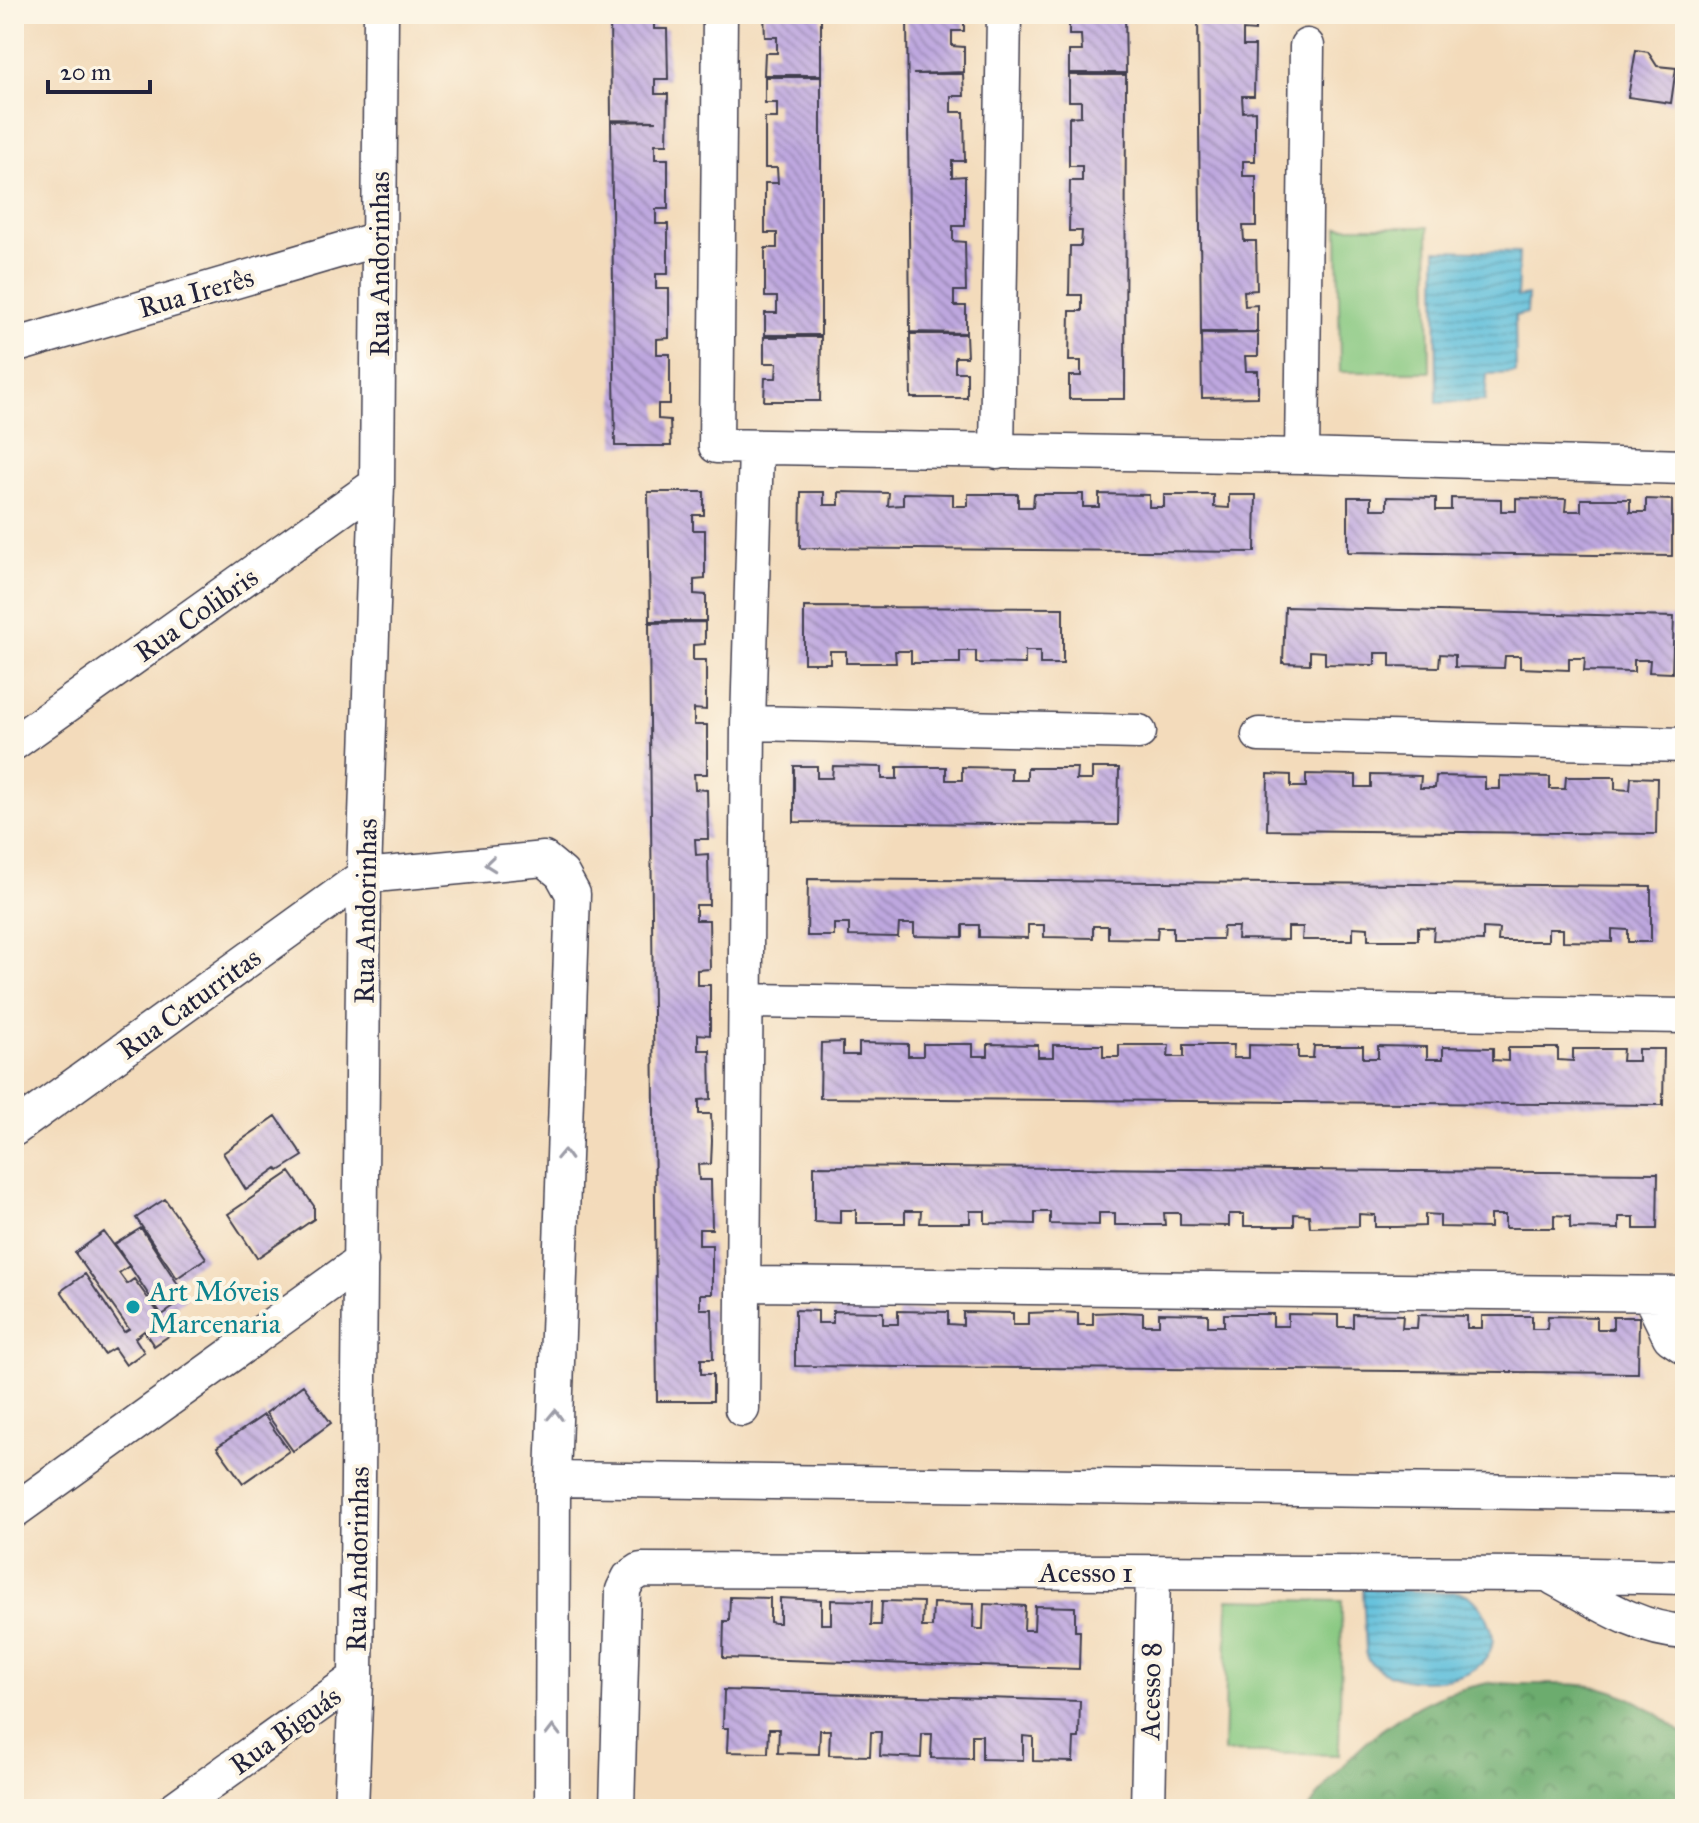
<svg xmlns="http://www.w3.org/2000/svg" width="1699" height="1823" font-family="'IM FELL Great Primer',serif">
  <defs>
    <pattern id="forest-crowns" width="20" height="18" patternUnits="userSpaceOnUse" patternTransform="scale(2)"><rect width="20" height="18" fill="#6cac6e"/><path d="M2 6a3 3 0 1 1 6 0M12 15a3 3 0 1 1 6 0" fill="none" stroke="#588c5c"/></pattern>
    <pattern id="water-rules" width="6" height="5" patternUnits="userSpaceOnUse" patternTransform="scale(2)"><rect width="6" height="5" fill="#5ebfdc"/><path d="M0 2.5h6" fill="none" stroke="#4d9bb4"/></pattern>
    <pattern id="building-back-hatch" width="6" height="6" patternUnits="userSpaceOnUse" patternTransform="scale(2)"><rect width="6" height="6" fill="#bea7df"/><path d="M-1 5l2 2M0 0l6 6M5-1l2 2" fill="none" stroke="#9a88b6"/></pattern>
  </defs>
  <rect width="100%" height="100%" fill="#fcf5e5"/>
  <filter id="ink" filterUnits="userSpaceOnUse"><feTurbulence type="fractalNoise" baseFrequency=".0125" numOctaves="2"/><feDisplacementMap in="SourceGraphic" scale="16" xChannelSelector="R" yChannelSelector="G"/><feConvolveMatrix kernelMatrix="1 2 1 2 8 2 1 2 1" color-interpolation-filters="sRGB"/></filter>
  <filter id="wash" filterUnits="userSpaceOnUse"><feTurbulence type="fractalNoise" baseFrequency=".006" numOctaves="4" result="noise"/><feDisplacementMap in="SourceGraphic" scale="32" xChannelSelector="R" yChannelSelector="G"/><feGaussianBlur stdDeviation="1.8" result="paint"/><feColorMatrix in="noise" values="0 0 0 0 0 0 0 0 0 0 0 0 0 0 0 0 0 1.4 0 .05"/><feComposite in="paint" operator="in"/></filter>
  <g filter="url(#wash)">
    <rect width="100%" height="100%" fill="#f3dbbb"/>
    <path fill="url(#forest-crowns)" stroke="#476754" stroke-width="2" d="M1491 1682C1524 1687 1558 1681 1592 1686 1627 1691 1659 1713 1685 1736V1809H1309C1340 1761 1385 1720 1437 1697 1454 1690 1473 1687 1491 1682Z"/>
    <path fill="#85c77f" stroke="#54745d" stroke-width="2" d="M1338 227H1428L1430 372H1340Z
      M1228 1599 1342 1601 1339 1755 1224 1752Z"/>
    <path fill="url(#water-rules)" stroke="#40708c" stroke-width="2" d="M1436 250 1519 252 1517 297 1528 295 1527 313 1515 316 1516 373 1487 374 1485 401 1437 403Z
      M1363 1589C1388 1590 1413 1591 1438 1592 1445 1593 1456 1591 1463 1593 1474 1597 1483 1610 1488 1620 1520 1691 1375 1697 1366 1652Z"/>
    <g id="blocks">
      <path fill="url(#building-back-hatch)" d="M610 14H654V29H667L668 79H655V94H668L667 144H655V159H668V209H656V224H668V274H656V289H669V338L657 339V354H670V404H658V419L670 420 671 446H615L611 122 657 121 611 120Z
        M764 14H821V75H764L765 53H777V37H765Z
        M907 14H964V31H952V46L964 47V72L913 74H963L964 96H951V112H964L965 161H952V177L965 176V226H953V241L965 242 966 291H954V306H966V333L910 332Z
        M1069 14H1125L1126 73H1069V51H1082L1081 35H1069Z
        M1198 14H1255V31L1243 30V46H1255L1254 96H1242L1243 112 1255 111V161H1243V176H1256V226H1243L1244 241H1256L1257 290 1244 291 1245 306 1257 305V332H1201Z
        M1636 50 1648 52 1657 66 1676 68 1671 103 1628 97Z
        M1069 75H1126L1125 399H1069V376H1081V361H1069L1070 311H1082V295H1069L1070 246H1081L1082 231H1069L1070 181H1082V166H1069V117L1081 116V101H1069Z
        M765 77H821V335H765V313H777V297H765V248H777V233H765V183H778L777 168H765V118H777V103H765Z
        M1258 333V356H1245L1246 371H1258V397L1202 398 1201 334Z
        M910 334H966L967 357H955V372H967V398H911Z
        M764 337H821L820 401H764L765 378H776L777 363H764Z
        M648 492H704V515H693V530H705V579L694 580V594L706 595V621H650Z
        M801 492H824V505H839V492L889 493 888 506 903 505V493L953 494V506H968V494H1018V507H1033L1034 494H1083V507H1099V494L1149 495V507H1164V495H1214V507L1229 508V495H1256L1255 552 800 548Z
        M1348 497H1371V509H1387V497L1436 498V510H1451V498L1501 499V511H1516V498L1566 499 1565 511H1581V499H1630V512H1646V499L1672 500V556L1348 552Z
        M804 607 1063 608V664H1040V651H1025V664L976 663V651H960V663H911V651H895L896 663H846V651H830V663H804Z
        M1285 607 1674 617 1672 673 1649 672 1650 660H1634V672L1584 671 1585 658H1569V670L1520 668V656H1505L1504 668 1455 667V655L1440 654 1439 667 1390 666V653H1375V665L1325 664V652L1310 651V664L1283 663Z
        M705 622V644L693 645V660H706V710L694 709V725H707V774H694L695 789 707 790 708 839H695L696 855 708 854 709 905H696V920H709L710 969 697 970V985H710V1035L698 1034V1050H710L711 1099 699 1100V1114H711L712 1141 711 1164 698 1165 699 1180H711L712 1229H699V1245H712V1294H700V1309H712L713 1359H701V1374H713V1401H657L649 623Z
        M794 766H817V778H832L833 766 882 767V779H897V767H946V780H962V767L1011 768V780H1027V768H1077L1076 780H1092V768H1119L1118 825 794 822Z
        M1268 774 1291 775V787H1306V774L1356 775V787H1371V775L1421 776 1420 788H1435L1436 776 1485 777V789H1500V776L1550 777V789H1565L1566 777H1615V789L1630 790 1631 777 1657 778 1656 834 1267 830Z
        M808 879 1651 886V942H1628V930L1612 929V942L1563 941V929H1548V941H1498L1499 929 1483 928V941L1433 940 1434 928 1418 927V940H1368V928L1353 927V940H1302L1303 927H1288V940L1237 939 1238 927H1223L1222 939H1173V927H1158L1157 939 1108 938V926H1093V938L1044 937V925H1028V938L979 937V925H963V937L914 936V924H899L898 937 849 936V924H834V936H807Z
        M843 1042V1055H859V1043L908 1044V1056H923V1044H973V1056H988V1044L1038 1045V1057H1053V1045H1103V1057H1119V1045H1169L1168 1057H1184V1045H1234L1233 1058H1249V1045L1298 1046V1058H1313L1314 1046H1363V1058H1378V1046L1427 1047V1059H1443V1047L1493 1048V1060L1508 1061V1048H1558V1060L1573 1061V1049H1623L1622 1061H1638V1049H1664L1663 1105 820 1098 821 1043Z
        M276 1116 303 1156 279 1171 277 1168 246 1190 223 1153Z
        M814 1166 1658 1173 1657 1229H1634V1217H1619V1229L1570 1228V1216L1554 1215V1228H1505V1215H1490V1228L1440 1227V1215L1425 1214V1226L1397 1227H1375V1215L1359 1214V1226L1310 1227 1309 1215 1294 1214V1226H1244V1214H1229V1226L1180 1225V1213H1164L1165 1225H1115V1213H1099V1225L1050 1224V1212H1035V1224L985 1223V1211H970V1223H920L921 1211H905V1223H856V1210H840V1223L814 1222Z
        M290 1172 314 1206V1219L257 1258 228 1214Z
        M165 1199 206 1258 177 1278 136 1218Z
        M141 1228 187 1298 162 1315 115 1244Z
        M104 1232 129 1266 119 1273 127 1284 134 1279 173 1333 154 1346 144 1331 135 1338 144 1352 126 1365 114 1348 104 1354 61 1291 85 1274 124 1332 129 1329 75 1253Z
        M795 1310 818 1311V1323H833V1311L883 1312V1324H898V1311L948 1312V1324L963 1325V1312L1013 1313V1325H1028V1313L1055 1312 1078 1313V1325H1093V1313L1121 1312 1143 1313V1325H1159V1313L1208 1314V1326H1224V1314H1273V1326H1288V1314L1338 1315V1327H1353V1314L1403 1315 1402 1328H1417L1418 1315 1467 1316V1328H1482V1316H1532V1329H1547L1548 1316 1597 1317V1329H1613V1317H1639L1638 1373 795 1366Z
        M303 1385 331 1423 293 1451 266 1413Z
        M264 1415 289 1451 243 1483 217 1447Z
        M730 1597 770 1598V1622L775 1623H780V1598L821 1600V1624H831V1600L872 1601 871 1625H881L882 1601 923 1602 922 1627H932L933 1603 974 1604 973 1628 978 1629H983L984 1604 1025 1606 1024 1630H1034L1035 1606 1075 1607V1631H1080L1079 1669 723 1658 724 1621H729Z
        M724 1690 1080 1701 1079 1738H1074L1073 1762 1033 1761V1737L1023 1736V1760L982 1759V1735H972V1759L931 1758 932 1734H922L921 1758 880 1756 881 1732H871L870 1756 829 1755 830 1730H820L819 1754 778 1753 779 1729H769L768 1753 727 1752 728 1728H723Z"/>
    </g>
  </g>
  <g filter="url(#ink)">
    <use href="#blocks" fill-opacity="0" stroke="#413e4e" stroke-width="2"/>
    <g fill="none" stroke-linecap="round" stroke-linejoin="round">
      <defs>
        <path id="minor" d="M720 14 716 446 1302 456 1685 467
          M14 346 378 239
          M997 452 1004 14
          M1302 456 1307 46
          M748 723 1139 732
          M1259 735 1685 745
          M14 743 377 484
          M364 876 544 859 562 874 573 894 553 1479 552 1809
          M746 1001 1685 1016
          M14 1129 364 876
          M743 1284 1685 1294
          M1650 1296 1670 1337 1685 1347
          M742 1409 748 723 756 448
          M553 1479 1685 1494
          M14 1511 361 1261
          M1554 1578C1595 1600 1637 1630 1685 1632
          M174 1809 356 1678
          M351 1809 356 1678 364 876 377 484 381 14
          M617 1809 623 1590 629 1578 641 1570 1545 1574 1685 1577
          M1148 1809 1153 1572"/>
      </defs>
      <use href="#minor" stroke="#413e4e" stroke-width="37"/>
      <use href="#minor" stroke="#fff" stroke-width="34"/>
    </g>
    <defs><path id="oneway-chevron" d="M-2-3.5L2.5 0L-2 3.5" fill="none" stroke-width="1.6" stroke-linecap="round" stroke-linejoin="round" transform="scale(2)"/></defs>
    <g stroke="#9c9ca7">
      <use href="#oneway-chevron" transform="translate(490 864) rotate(174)"/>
      <use href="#oneway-chevron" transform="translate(564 1155) rotate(-88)"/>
      <use href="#oneway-chevron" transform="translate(555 1415) rotate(-88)"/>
      <use href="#oneway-chevron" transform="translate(553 1731) rotate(-90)"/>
    </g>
  </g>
  <circle fill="#0f9aa8" stroke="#fcf5e5" stroke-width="3" cx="133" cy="1307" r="8"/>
  <g text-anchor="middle" stroke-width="8" stroke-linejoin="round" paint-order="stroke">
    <g font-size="28" fill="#22223b" stroke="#fcf5e5">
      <text transform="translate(379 264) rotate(-90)" y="10">Rua Andorinhas</text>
      <text transform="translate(196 292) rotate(-16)" y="10">Rua Irerês</text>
      <text transform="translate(196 614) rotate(-35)" y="10">Rua Colibris</text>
      <text transform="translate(365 911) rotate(-89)" y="10">Rua Andorinhas</text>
      <text transform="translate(189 1003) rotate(-36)" y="10">Rua Caturritas</text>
      <text transform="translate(357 1559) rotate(-89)" y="10">Rua Andorinhas</text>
      <text x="1086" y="1582">Acesso 1</text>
      <text transform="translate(1150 1691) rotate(-89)" y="10">Acesso 8</text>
      <text transform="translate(285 1730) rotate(-36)" y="10">Rua Biguás</text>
    </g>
    <g font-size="28" fill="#0d838f" stroke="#fcf5e5" text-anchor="start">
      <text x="149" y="1301">Art Móveis<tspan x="149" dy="32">Marcenaria</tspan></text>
    </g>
  </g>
  <rect width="1699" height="1823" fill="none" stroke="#fcf5e5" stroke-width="48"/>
  <path d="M48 80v12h102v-12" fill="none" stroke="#22223b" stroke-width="4"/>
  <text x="60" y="80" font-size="24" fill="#22223b" stroke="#fcf5e5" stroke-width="6" paint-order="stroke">20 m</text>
</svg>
